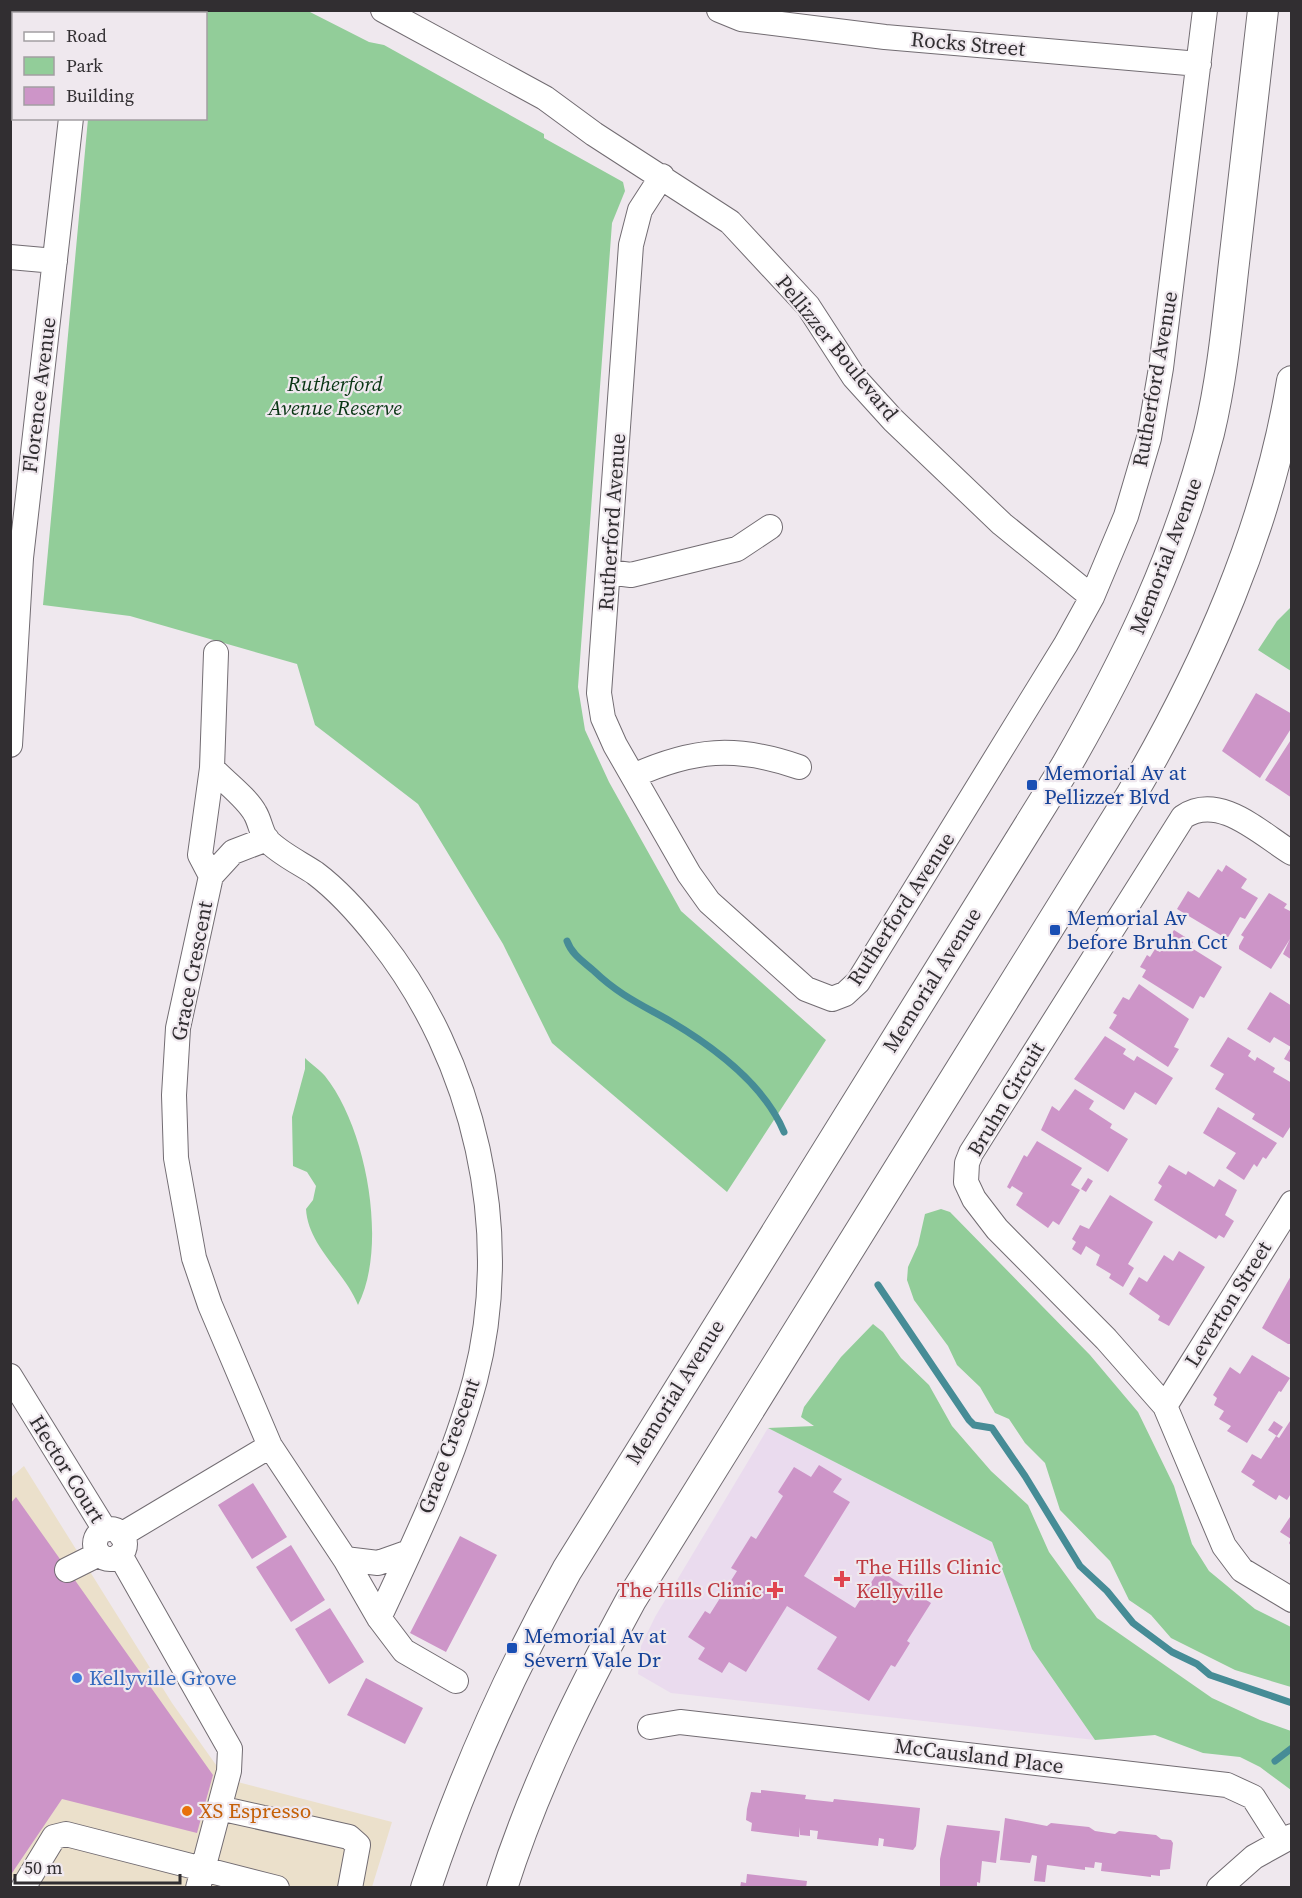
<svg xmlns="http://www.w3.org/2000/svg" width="1302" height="1898" font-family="'Source Serif 4',serif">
  <rect width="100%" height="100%" fill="#efe8ee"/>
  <path fill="#ebe0cb" d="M24 1466 172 1703 226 1779 392 1822 372 1887 19 1888 11 1875 10 1478Z"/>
  <path fill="#eadbee" d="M768 1428 992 1542 1032 1649 1095 1740 671 1693 638 1674 641 1646 655 1617Z"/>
  <path fill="#92cd99" d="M98 11H308L369 42 384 45 544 134V138L623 182 625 191 612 223 578 687 585 730 609 782 681 911 826 1040 727 1192 552 1043 503 944 418 804 315 725 297 664 130 616 43 605 88 119 206 118V14L98 13Z
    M1291 607V671L1258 650 1277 621Z
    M305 1058C311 1064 320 1070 325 1076 367 1128 388 1247 358 1305 345 1272 308 1246 306 1209L313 1200 316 1186 307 1172 293 1166 292 1117 305 1069Z
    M941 1209 950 1212 1090 1355 1138 1412 1174 1486 1192 1544 1209 1571 1255 1609 1291 1627V1687L1235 1670 1171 1638 1151 1615 1129 1600 1110 1561 1060 1510 1045 1463 1025 1443 1009 1419 995 1413 980 1387 957 1365 948 1346 914 1300 907 1280 908 1267 918 1245 925 1214Z
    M873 1324 883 1332 901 1358 929 1385 952 1426 991 1471 1028 1505 1049 1552 1097 1618 1212 1698 1260 1720 1291 1731V1790L1260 1767 1240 1757 1203 1753 1155 1735 1095 1740 1032 1649 992 1542 768 1428 814 1426 801 1417 804 1407 841 1357Z"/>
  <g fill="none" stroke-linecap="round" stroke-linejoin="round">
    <path stroke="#468c96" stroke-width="7" d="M567 941C572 955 584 962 594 971 619 995 642 1005 670 1021 714 1047 764 1084 784 1132
      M878 1285 969 1420 974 1425 992 1428 1025 1476 1080 1566 1107 1591 1133 1623 1172 1652 1197 1664 1210 1675 1292 1703
      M1275 1761 1292 1748"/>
  </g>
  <path fill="#cd95c8" d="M1256 693 1292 714V727L1260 778 1222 751Z
    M1292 738V798L1265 780Z
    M1226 865 1247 879 1241 888 1258 898 1245 919 1240 917 1227 939 1177 909 1188 891 1199 898 1218 869 1222 872Z
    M1269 893 1287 904 1284 908 1292 912V960L1283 954 1290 939 1271 969 1239 949V946L1244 937 1241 935Z
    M1174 930 1193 942 1190 947 1222 967 1204 998 1200 996 1193 1009 1142 977 1146 970 1140 967 1147 955 1150 957 1155 949 1160 952Z
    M1139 984 1189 1019 1174 1047 1179 1049 1168 1067 1109 1028 1117 1015 1113 1013 1123 997 1129 1000Z
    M1270 992 1292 1006V1063L1284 1059 1291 1047 1274 1037 1270 1043 1247 1029Z
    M1105 1036 1126 1049 1123 1054 1134 1061 1137 1056 1173 1078 1156 1105 1135 1092 1124 1110 1074 1079Z
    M1228 1037 1251 1051 1248 1056 1255 1061 1257 1057 1275 1068 1273 1072 1292 1083V1124L1283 1138 1252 1119 1255 1114 1215 1089 1224 1074 1210 1066Z
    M1075 1089 1094 1101 1089 1109 1112 1124 1110 1128 1128 1139 1108 1172 1041 1130 1052 1106 1059 1111Z
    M1218 1107 1277 1143 1266 1159 1263 1157 1257 1167 1254 1164 1244 1180 1226 1168 1236 1153 1203 1133Z
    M1037 1141 1082 1168 1071 1185 1080 1190 1059 1225 1053 1221 1048 1228 1016 1205 1023 1193 1012 1186 1010 1189 1007 1187 1024 1155 1027 1157Z
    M1169 1165 1186 1175 1188 1171 1214 1187 1219 1179 1237 1190 1225 1215 1234 1221 1224 1238 1219 1235 1216 1239 1154 1200 1162 1186 1158 1183Z
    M1088 1178 1093 1181 1086 1192 1081 1189Z
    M1110 1195 1153 1222 1128 1264 1134 1268 1123 1287 1109 1278 1111 1274 1096 1265 1100 1255 1086 1246 1081 1255 1072 1249 1076 1242 1072 1239 1080 1225 1089 1229Z
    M1179 1251 1205 1267 1169 1326 1158 1320 1160 1316 1129 1294 1139 1277 1147 1282 1164 1255 1173 1261Z
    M1292 1274V1344H1288L1262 1328Z
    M1252 1355 1290 1378 1281 1392 1279 1391 1247 1443 1227 1431 1231 1426 1219 1419 1224 1411 1214 1405 1217 1398 1213 1395 1230 1367 1240 1374Z
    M1292 1418V1492L1287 1500 1279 1495 1276 1500 1252 1485 1255 1481 1241 1472 1252 1454 1261 1459 1276 1436 1279 1438Z
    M1274 1421 1283 1427 1277 1436 1268 1430Z
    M819 1465 842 1479 833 1492 850 1502 804 1576 855 1608 879 1570 931 1603 907 1641 910 1643 902 1656 895 1667 891 1665 869 1701 817 1669 837 1637 787 1606 746 1672 729 1662 722 1673 698 1659 705 1648 688 1637 705 1611 710 1614 737 1571 731 1568 751 1536 756 1539 783 1496 778 1492 794 1467 811 1477Z
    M253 1483 287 1537 252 1559 218 1505Z
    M16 1497 213 1775 197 1833 62 1799 10 1876V1504Z
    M1292 1514V1548L1289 1543 1291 1539 1280 1532Z
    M460 1536 497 1555 446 1652 410 1633Z
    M291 1545 325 1600 291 1622 256 1567Z
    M330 1608 364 1662 329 1684 295 1629Z
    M366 1678 423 1708 405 1744 347 1715Z
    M761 1790 806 1795 805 1799 833 1802 834 1799 920 1808 916 1846 913 1850 883 1846 884 1839 879 1838 878 1846 817 1839 818 1831 810 1830V1836L800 1835V1827L799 1837 751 1831 752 1823 746 1820 747 1809 751 1792 761 1793Z
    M1005 1818 1047 1826 1051 1823 1089 1827 1095 1831 1115 1834 1119 1831 1156 1835 1161 1839 1171 1840 1173 1843 1170 1869 1160 1870V1876L1151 1875V1877L1101 1871 1102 1863 1095 1862 1094 1868 1085 1867V1870L1047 1865 1045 1882 1034 1881 1037 1856 1032 1855 1030 1863 1000 1860Z
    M947 1825 1000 1831 996 1863 982 1861 980 1883 977 1882V1888H940V1859Z
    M747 1874 807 1881 806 1888H740L741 1882 746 1883Z"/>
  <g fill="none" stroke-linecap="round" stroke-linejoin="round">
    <defs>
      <path id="minor" d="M383 10 545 98 594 134 730 222 808 306 854 377 893 420 1002 524 1092 597
        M719 10 741 19 885 37 1199 64
        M83 14V10
        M662 176 640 210 631 245 599 693 603 718 615 745 689 874 709 902 806 989 832 999 845 994 858 982 1066 644 1092 597 1126 516 1149 438 1161 368 1205 10
        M10 257 55 261
        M608 572 631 575 737 549 770 527
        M10 745 21 558 71 118
        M212 768C225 782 246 797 255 813 260 821 261 833 267 840 279 853 300 863 315 873 339 891 361 916 379 939 475 1060 514 1231 475 1380 453 1462 415 1541 379 1618
        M633 776C693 749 736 745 799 767
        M1292 853C1261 834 1219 792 1183 817L971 1153 967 1163 966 1182 974 1199 997 1229 1106 1339 1165 1406 1224 1546 1242 1570 1292 1600
        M211 876 200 855 212 768 216 653
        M10 1376 105 1530
        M1165 1406 1292 1203
        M270 1446 345 1559 379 1618 404 1651 456 1681
        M95 1544a15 15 0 1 1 30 0a15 15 0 1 1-30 0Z
        M121 1535 270 1446 210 1305 194 1258 176 1158 174 1095 178 1028 211 876 233 852 267 839
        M120 1555 230 1749 229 1771 198 1888
        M345 1559 378 1563 409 1552
        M67 1570 99 1554
        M650 1727 680 1722 1227 1785 1253 1797 1281 1841
        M219 1808 349 1837 358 1845 350 1888
        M23 1888 54 1837 66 1834 277 1888
        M1219 1888 1254 1857 1292 1836"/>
      <path id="major" d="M426 1888C463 1777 510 1672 567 1570L1066 766C1128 658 1178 554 1209 433 1223 375 1228 314 1235 254 1244 173 1254 92 1263 10
        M502 1888C534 1787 581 1692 631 1600L1130 797C1206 667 1267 531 1292 381"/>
    </defs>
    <use href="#minor" stroke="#726c72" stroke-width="26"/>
    <use href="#major" stroke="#726c72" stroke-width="32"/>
    <use href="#minor" stroke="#fff" stroke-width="24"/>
    <use href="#major" stroke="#fff" stroke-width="30"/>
  </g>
  <g fill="#1a4fb4" stroke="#efe8ee" stroke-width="2">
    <rect x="1026" y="779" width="12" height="12" rx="3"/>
    <rect x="1049" y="924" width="12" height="12" rx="3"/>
    <rect x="506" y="1642" width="12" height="12" rx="3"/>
  </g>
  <g fill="#e0444e" stroke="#efe8ee" stroke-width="2">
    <path d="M839 1570h6v6h6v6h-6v6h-6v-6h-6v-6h6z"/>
    <path d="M772 1581h6v6h6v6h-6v6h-6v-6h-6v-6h6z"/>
  </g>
  <circle fill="#3f7fe0" stroke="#efe8ee" stroke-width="2" cx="77" cy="1678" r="6"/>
  <circle fill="#e8710a" stroke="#efe8ee" stroke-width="2" cx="187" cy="1811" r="6"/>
  <g text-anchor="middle" stroke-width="4.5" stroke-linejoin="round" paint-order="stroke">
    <g font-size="21" fill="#312e31" stroke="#efe8ee">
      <text transform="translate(968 44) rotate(5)" y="7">Rocks Street</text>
      <text transform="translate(837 348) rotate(51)" y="7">Pellizzer Boulevard</text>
      <text transform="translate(1155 379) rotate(-80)" y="7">Rutherford Avenue</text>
      <text transform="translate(39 395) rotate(-83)" y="7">Florence Avenue</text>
      <text transform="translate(612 522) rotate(-86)" y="7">Rutherford Avenue</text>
      <text transform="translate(1166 556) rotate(-69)" y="7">Memorial Avenue</text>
      <text transform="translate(901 909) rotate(-57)" y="7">Rutherford Avenue</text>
      <text transform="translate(192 971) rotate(-79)" y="7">Grace Crescent</text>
      <text transform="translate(932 980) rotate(-58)" y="7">Memorial Avenue</text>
      <text transform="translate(1006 1099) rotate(-59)" y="7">Bruhn Circuit</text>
      <text transform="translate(1228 1304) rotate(-58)" y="7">Leverton Street</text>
      <text transform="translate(675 1392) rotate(-58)" y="7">Memorial Avenue</text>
      <text transform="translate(449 1446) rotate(-70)" y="7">Grace Crescent</text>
      <text transform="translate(67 1469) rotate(58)" y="7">Hector Court</text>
      <text transform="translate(979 1756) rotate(7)" y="7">McCausland Place</text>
    </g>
    <g font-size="21" font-style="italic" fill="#073412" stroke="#efe8ee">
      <text x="335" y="391">Rutherford<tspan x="335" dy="24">Avenue Reserve</tspan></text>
    </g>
    <g font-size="21" fill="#164399" stroke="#efe8ee" text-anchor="start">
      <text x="1044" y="780">Memorial Av at<tspan x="1044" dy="24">Pellizzer Blvd</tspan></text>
      <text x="1067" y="925">Memorial Av<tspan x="1067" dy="24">before Bruhn Cct</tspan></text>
      <text x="524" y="1643">Memorial Av at<tspan x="524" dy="24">Severn Vale Dr</tspan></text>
    </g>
    <g font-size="21" fill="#be3a42" stroke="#efe8ee" text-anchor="start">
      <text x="856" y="1574">The Hills Clinic<tspan x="856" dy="24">Kellyville</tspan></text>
      <text x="762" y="1597" text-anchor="end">The Hills Clinic</text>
    </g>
    <g font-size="21" fill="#366cbe" stroke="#efe8ee" text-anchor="start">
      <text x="89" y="1685">Kellyville Grove</text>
    </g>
    <g font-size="21" fill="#c56008" stroke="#efe8ee" text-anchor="start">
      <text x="199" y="1818">XS Espresso</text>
    </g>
  </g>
  <rect width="1302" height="1898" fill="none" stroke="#312e31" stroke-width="24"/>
  <rect x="12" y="12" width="195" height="108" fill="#efe8ee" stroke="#a39ea2" stroke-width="1.5"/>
  <rect x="24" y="32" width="30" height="9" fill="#ffffff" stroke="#a39ea2" stroke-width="1.5"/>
  <text x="66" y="42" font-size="18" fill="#312e31">Road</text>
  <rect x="24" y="57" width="30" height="18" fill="#92cd99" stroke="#a39ea2" stroke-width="1.5"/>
  <text x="66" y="72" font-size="18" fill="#312e31">Park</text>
  <rect x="24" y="87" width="30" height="18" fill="#cd95c8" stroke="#a39ea2" stroke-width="1.5"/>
  <text x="66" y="102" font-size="18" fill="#312e31">Building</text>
  <path d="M15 1874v9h165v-9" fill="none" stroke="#312e31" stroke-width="3"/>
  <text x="24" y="1874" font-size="18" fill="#312e31" stroke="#efe8ee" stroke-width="4.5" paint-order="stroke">50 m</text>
</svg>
